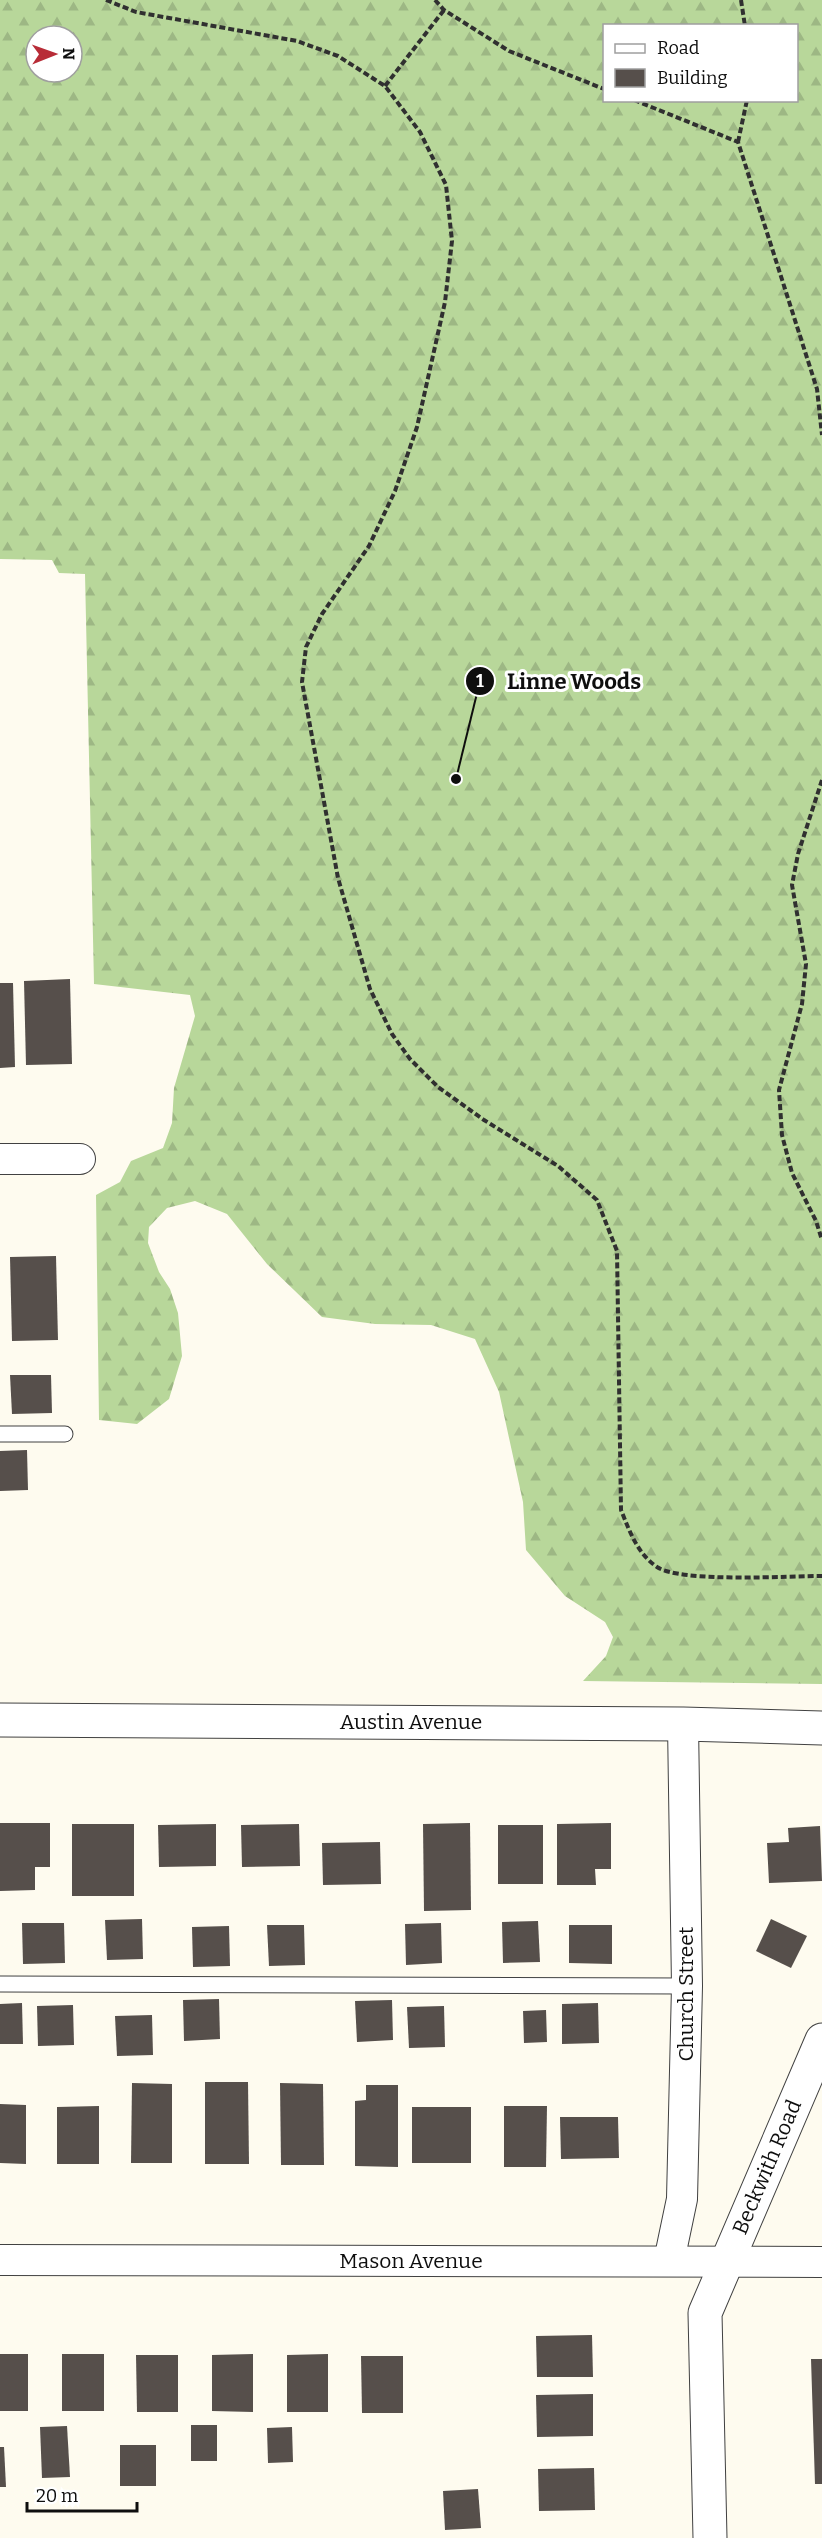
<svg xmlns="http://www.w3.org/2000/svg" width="822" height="2538" font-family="Bitter,serif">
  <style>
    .forest { fill: url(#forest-firs); fill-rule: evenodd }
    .building { fill: #564f4b }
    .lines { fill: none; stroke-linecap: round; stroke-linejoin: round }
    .service-casing { stroke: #414141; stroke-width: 17 }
    .minor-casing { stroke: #414141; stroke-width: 32 }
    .tertiary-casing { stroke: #414141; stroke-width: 35 }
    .path { stroke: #303030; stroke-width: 4; stroke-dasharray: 6 3; stroke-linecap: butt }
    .service { stroke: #fff; stroke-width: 15 }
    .minor { stroke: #fff; stroke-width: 30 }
    .tertiary { stroke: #fff; stroke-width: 33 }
    .labels { text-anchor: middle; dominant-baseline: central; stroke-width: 6; stroke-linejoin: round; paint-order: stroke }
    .street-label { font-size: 21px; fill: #0e0e0e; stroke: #fff }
    .leader { fill: none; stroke: #0e0e0e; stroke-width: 2 }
    .callout-dot { fill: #0e0e0e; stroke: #fff; stroke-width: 2 }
    .mark-label { font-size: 18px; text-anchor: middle; font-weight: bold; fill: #fff }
    .callout-label { font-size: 22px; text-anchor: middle; font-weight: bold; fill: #0e0e0e; stroke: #fff; stroke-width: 6; stroke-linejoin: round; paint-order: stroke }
  </style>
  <defs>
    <pattern id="forest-firs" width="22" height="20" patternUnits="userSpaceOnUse" patternTransform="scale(1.5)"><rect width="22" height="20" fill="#b8d79a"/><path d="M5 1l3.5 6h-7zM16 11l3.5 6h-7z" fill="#9db784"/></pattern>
  </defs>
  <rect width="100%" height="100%" fill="#fefbef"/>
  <!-- forest -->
  <path class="forest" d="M0,0h822v1684l-239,-3 23,-25 7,-19 -8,-15 -40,-26 -39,-46 -3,-48 -24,-110 -24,-53 -44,-14 -56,-1 -53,-7 -55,-53 -40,-50 -32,-13 -28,7 -18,19 -1,16 11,29 11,17 8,24 4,43 -13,43 -32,25 -38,-4 -3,-225 24,-13 11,-21 32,-13 9,-25 2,-35 21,-72 -5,-21 -96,-11 -9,-410 -26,-1 -7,-13 -52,-1zM604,26h192v74h-192zM36,36h36v36h-36z"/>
  <!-- building -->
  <g class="building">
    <polygon points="70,979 72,1064 26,1065 24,981"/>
    <polygon points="0,983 13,983 15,1067 0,1068"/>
    <polygon points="56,1256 58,1340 12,1341 10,1257"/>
    <polygon points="10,1375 51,1375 52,1413 12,1414"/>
    <polygon points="27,1450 28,1490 0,1491 0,1451"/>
    <polygon points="0,1823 50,1823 50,1867 35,1867 35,1890 0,1891"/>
    <polygon points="470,1823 471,1910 424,1911 423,1824"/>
    <polygon points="611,1823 611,1869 595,1869 596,1885 557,1885 557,1824"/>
    <rect x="72" y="1824" width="62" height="72"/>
    <polygon points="216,1824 216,1866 159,1867 158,1825"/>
    <polygon points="299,1824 300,1866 242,1867 241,1825"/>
    <rect x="498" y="1825" width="45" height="59"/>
    <polygon points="820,1826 822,1881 769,1883 767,1843 789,1842 788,1828"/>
    <polygon points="380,1842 381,1884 323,1885 322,1843"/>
    <polygon points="142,1919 143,1959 107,1960 105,1920"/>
    <polygon points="771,1919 807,1936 791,1968 756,1951"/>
    <polygon points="538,1921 540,1962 503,1963 502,1922"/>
    <polygon points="22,1923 64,1923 65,1963 23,1964"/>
    <polygon points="441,1923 442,1963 406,1965 405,1924"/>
    <polygon points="267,1925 304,1925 305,1965 269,1966"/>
    <polygon points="569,1925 612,1925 612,1964 569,1963"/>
    <polygon points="229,1926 230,1966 193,1967 192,1927"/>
    <polygon points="219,1999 220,2039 184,2041 183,2000"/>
    <polygon points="392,2000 393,2040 357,2042 355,2001"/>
    <polygon points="22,2003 23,2044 0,2044 0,2004"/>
    <polygon points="598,2003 599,2043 562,2044 562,2004"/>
    <polygon points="73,2005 74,2045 38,2046 37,2006"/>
    <polygon points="444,2006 445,2047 409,2048 407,2007"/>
    <polygon points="546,2010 547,2042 524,2043 523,2011"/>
    <polygon points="152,2015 153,2055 117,2056 115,2016"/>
    <polygon points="205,2082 248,2082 249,2164 205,2164"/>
    <polygon points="132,2083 172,2084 172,2163 131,2163"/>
    <polygon points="280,2083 323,2084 324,2165 281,2165"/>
    <polygon points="366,2085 398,2085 398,2167 355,2166 355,2101 366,2100"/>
    <polygon points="0,2104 26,2105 26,2164 0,2163"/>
    <polygon points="99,2106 99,2164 57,2164 57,2107"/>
    <polygon points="504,2106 547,2106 546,2167 504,2167"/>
    <rect x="412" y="2107" width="59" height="56"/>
    <polygon points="560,2117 618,2117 619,2158 561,2159"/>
    <polygon points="592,2335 593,2377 537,2377 536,2336"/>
    <rect x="0" y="2354" width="28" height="57"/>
    <rect x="62" y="2354" width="42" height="57"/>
    <polygon points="253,2354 253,2412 212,2411 212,2355"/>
    <polygon points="328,2354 328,2412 287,2412 287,2355"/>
    <polygon points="136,2355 178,2355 178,2412 137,2412"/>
    <polygon points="361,2356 403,2356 403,2413 362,2413"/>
    <polygon points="811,2359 822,2359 822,2484 815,2484"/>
    <polygon points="593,2394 593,2436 537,2437 536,2395"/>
    <rect x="191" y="2425" width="26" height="36"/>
    <polygon points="67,2426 70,2477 42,2478 40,2427"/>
    <polygon points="292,2427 293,2462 268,2463 267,2428"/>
    <rect x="120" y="2445" width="36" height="41"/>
    <polygon points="0,2447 4,2447 6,2487 0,2487"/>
    <polygon points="594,2468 595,2510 539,2511 538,2469"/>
    <polygon points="478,2489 481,2528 445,2530 443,2491"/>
  </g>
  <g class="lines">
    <!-- service casing -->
    <g class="service-casing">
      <g id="service">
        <polyline points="0,1434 65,1434"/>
        <polyline points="0,1984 687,1986"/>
      </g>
    </g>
    <!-- minor casing -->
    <g class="minor-casing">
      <g id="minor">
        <polyline points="0,1159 80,1159"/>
        <polyline points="0,2260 822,2262"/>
        <polyline points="669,2261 682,2199 687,1986 683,1724"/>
      </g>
    </g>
    <!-- tertiary casing -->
    <g class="tertiary-casing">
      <g id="tertiary">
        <polyline points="0,1720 683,1724 822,1728"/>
        <polyline points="710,2538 705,2313 822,2040"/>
      </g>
    </g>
    <!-- path -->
    <g class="path">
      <path d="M106,0l30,12 161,29 41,15 47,30 35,46 26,53 6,56 -7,61 -28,125 -22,64 -26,55 -47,68 -16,33 -4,35 36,196 32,111 22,45 18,25 28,28 46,33 74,46 39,34 20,51 4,259c9,22 16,43 36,57 24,16 132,9 165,9"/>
      <polyline points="435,0 444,10 509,51 604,89"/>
      <polyline points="741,0 745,26"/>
      <polyline points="385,86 444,10"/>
      <polyline points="634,100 738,142 817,389 822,435"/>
      <polyline points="738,142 747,100"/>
      <polyline points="822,780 798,854 792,885 806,964 802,1004 779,1090 782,1135 792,1173 816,1221 822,1240"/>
    </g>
    <!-- service -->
    <use href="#service" class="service"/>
    <!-- minor -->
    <use href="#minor" class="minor"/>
    <!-- tertiary -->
    <use href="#tertiary" class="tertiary"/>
  </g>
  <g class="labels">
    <!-- street labels -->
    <g class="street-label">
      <text x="411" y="1722">Austin Avenue</text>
      <text transform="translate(686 1994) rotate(-90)">Church Street</text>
      <text transform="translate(767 2167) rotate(-67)">Beckwith Road</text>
      <text x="411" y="2261">Mason Avenue</text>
    </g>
  </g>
  <!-- callouts -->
  <path class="leader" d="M456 779L480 681"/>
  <g class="callout-dot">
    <circle cx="456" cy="779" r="6"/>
    <circle cx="480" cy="681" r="15"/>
  </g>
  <g class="mark-label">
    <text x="480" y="687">1</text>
  </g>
  <g class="callout-label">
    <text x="574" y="689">Linne Woods</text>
  </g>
  <!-- legend -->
  <rect x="603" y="24" width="195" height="78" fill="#ffffff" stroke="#9f9f9f" stroke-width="1.5"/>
  <rect x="615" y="44" width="30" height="9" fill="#ffffff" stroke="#9f9f9f" stroke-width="1.5"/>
  <text x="657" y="54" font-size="18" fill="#0e0e0e">Road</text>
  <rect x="615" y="69" width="30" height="18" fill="#564f4b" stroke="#9f9f9f" stroke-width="1.5"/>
  <text x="657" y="84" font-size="18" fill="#0e0e0e">Building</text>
  <!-- north arrow -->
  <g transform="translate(54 54) rotate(89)"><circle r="28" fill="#ffffff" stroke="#9f9f9f" stroke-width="1.5"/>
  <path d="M0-4.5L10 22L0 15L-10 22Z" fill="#b82c37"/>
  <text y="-9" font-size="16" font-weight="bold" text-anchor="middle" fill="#0e0e0e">N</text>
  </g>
  <!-- scale -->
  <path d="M27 2502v9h110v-9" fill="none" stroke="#0e0e0e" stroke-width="3"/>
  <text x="36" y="2502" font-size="18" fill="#0e0e0e" stroke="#ffffff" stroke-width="4.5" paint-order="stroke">20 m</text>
</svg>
